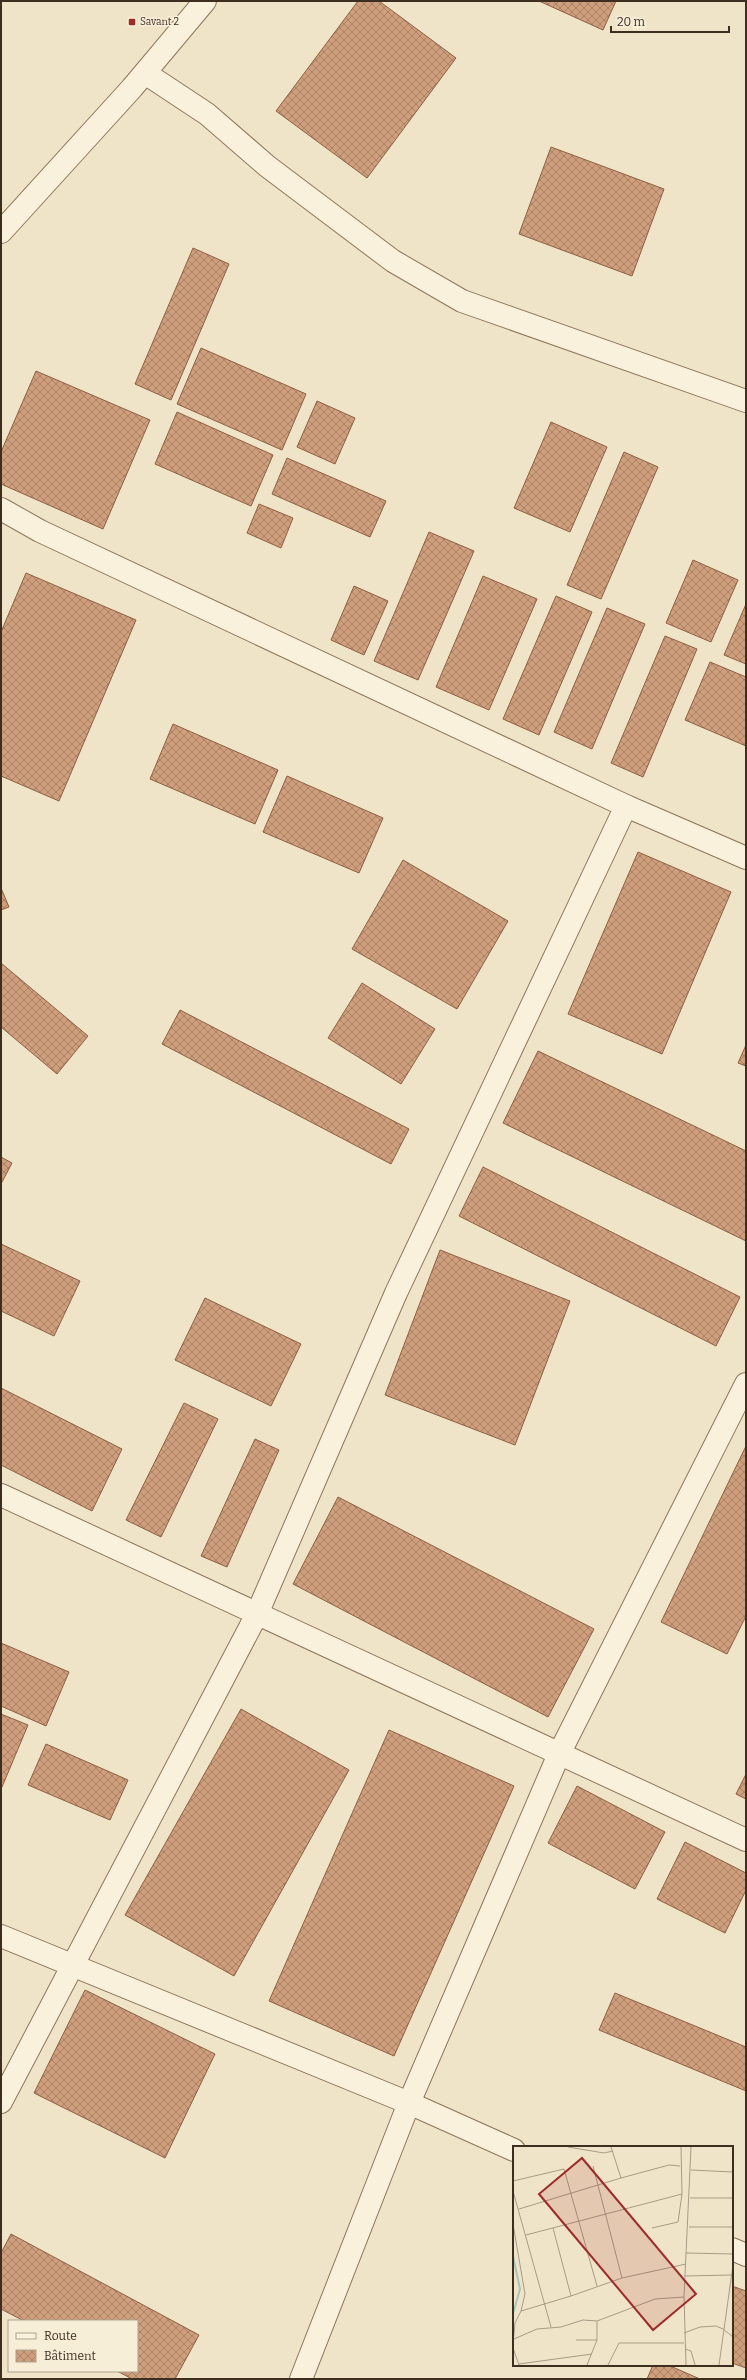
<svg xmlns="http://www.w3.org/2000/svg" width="747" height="2380" font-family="Bitter,serif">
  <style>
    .building { fill: url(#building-cross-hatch); stroke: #8d5f41 }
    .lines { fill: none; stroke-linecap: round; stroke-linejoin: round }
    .minor-casing { stroke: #8d765c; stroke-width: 24 }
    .minor { stroke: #faf1dc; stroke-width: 22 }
    .poi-dot { fill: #9e2a2b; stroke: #f7eed8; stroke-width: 1.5 }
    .labels { text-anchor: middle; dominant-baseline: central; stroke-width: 3; stroke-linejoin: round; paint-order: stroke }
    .poi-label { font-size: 10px; fill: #3d2e20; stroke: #f7eed8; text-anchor: start }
    .inset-river { fill: none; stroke: #a9c4bc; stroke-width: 2 }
    .inset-road { fill: none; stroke: #a89b85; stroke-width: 1 }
    .view { fill: #9e2a2b; fill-opacity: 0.15; stroke: #9e2a2b; stroke-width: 2 }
    .inset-edge { fill: none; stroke: #3d2e20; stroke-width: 2 }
  </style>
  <defs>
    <pattern id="building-cross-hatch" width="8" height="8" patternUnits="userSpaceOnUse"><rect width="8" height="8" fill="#cf9f7d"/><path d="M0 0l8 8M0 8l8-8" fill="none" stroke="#a98266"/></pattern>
  </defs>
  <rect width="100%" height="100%" fill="#f0e4c8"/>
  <!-- building -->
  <g class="building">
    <polygon points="358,1 379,1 456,58 367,178 276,111"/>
    <polygon points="539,1 616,1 603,30"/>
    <polygon points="551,147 664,189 632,276 519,234"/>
    <polygon points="193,248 229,264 171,400 135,384"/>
    <polygon points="201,348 306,394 282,450 177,404"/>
    <polygon points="36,371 150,420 103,529 1,484 1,452"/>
    <polygon points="317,401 355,418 335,464 297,447"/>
    <polygon points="177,412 273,455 251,506 155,464"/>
    <polygon points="551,422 607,447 570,532 514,508"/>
    <polygon points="624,452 658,467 601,599 567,585"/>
    <polygon points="287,458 386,501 370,537 272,494"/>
    <polygon points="259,504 293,518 281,548 247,533"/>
    <polygon points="429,532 474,551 418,680 374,661"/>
    <polygon points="693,560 738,580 711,642 666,623"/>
    <polygon points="26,573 136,620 59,801 1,776 1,632"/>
    <polygon points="483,576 537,599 489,710 436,687"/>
    <polygon points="354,586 388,601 364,655 331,640"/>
    <polygon points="556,596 592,612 539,735 503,719"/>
    <polygon points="746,604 746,664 724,655"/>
    <polygon points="607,608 645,624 592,749 554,732"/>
    <polygon points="665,636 697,649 643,777 611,763"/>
    <polygon points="710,662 746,677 746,746 685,720"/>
    <polygon points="173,724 278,770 255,824 150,779"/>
    <polygon points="287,776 383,818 359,873 263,832"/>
    <polygon points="638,852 731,892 662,1054 568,1014"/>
    <polygon points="403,860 508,921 457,1009 352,949"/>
    <polygon points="1,888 9,907 1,910"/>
    <polygon points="1,963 88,1036 57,1074 1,1027"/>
    <polygon points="362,983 435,1029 401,1084 328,1038"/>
    <polygon points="180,1010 409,1129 391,1164 162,1044"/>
    <polygon points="746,1045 746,1066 738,1063"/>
    <polygon points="538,1051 746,1151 746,1241 503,1123"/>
    <polygon points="1,1157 12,1163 1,1184"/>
    <polygon points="483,1167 740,1297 716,1346 459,1216"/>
    <polygon points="1,1244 80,1281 54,1336 1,1311"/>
    <polygon points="440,1250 570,1301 515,1445 385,1395"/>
    <polygon points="205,1298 301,1344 271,1406 175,1360"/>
    <polygon points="1,1388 122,1449 92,1511 1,1465"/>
    <polygon points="184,1403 218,1419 161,1537 126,1520"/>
    <polygon points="255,1439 279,1450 227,1567 201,1556"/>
    <polygon points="746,1446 746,1616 727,1654 661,1622"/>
    <polygon points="338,1497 594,1629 548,1717 293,1584"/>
    <polygon points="1,1643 69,1672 46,1726 1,1706"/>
    <polygon points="241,1709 349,1770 234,1976 125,1915"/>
    <polygon points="1,1714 28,1725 2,1787 1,1787"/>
    <polygon points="389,1730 514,1786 394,2056 269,2001"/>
    <polygon points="46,1744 128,1780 110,1820 28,1785"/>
    <polygon points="746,1774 746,1799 736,1794"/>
    <polygon points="577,1786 665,1832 635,1889 548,1843"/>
    <polygon points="685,1842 746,1873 746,1890 725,1933 657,1899"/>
    <polygon points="85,1990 215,2054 165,2158 34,2093"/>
    <polygon points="615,1993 746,2047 746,2091 599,2030"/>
    <polygon points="11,2234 199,2335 175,2379 132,2379 117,2371 137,2371 137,2321 24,2321 1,2309 1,2253"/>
    <polygon points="732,2286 746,2291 746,2368 732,2363"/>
    <polygon points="653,2365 668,2365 700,2379 647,2379"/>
  </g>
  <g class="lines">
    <!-- minor casing -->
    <g class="minor-casing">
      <g id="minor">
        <polyline points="145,73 207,114 267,166 393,261 462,301 746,401"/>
        <polyline points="1,232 132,88 205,1"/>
        <polyline points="1,509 40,531 626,806 746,858"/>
        <polyline points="1,1495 746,1840"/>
        <polyline points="1,1936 409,2103 514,2150"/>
        <polyline points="1,2102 257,1614 396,1293 626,806"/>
        <polyline points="732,2249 746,2255"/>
        <polyline points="301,2379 409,2103 559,1754 746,1384"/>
      </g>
    </g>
    <!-- minor -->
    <use href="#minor" class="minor"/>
  </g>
  <!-- markers -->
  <rect class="poi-dot" x="128" y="18" width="8" height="8" rx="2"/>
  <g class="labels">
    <!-- poi labels -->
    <g class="poi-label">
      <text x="140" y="22">Savant 2</text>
    </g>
  </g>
  <!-- overview -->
  <g transform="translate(513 2146)">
    <rect width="220" height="220" fill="#f0e4c8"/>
    <path class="inset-river" d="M0,110l7,33 -7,25"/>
    <path class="inset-road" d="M55,1l36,6 9,-2M98,1l10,31M80,20l29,112M178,24l42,2M0,35l51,-12 33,117M0,45l38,136M177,52h43M6,63l102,-31 48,-13 11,1M0,78l12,70 -4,17M176,81h44M139,82l26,-6 4,-28 -1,-47M13,89l156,-41M173,107l47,1M172,130l46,-1M58,150l51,-18 64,-14M171,187l16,-6 16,-1 7,3 10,8M1,193l23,-10 24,-2 22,-7 14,1M63,194h21M0,198l2,-21 6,-12 50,-15 -18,-68M0,202l6,17M172,203l6,2 4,14M6,218l73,-10M74,219l10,-25v-19l58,-22 29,-2M95,219l11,-22h65M173,219l-2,-69 7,-149M206,219l14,-100"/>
    <path class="view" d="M69,12l114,136 -43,36 -114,-136z"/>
    <rect width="220" height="220" class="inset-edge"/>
  </g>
  <!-- border -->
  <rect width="747" height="2380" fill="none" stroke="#3d2e20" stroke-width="4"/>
  <!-- legend -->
  <rect x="8" y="2320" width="130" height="52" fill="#f7eed8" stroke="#ada18e"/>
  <rect x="16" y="2333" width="20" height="6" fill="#faf1dc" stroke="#ada18e"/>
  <text x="44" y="2340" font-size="12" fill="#3d2e20">Route</text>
  <rect x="16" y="2350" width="20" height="12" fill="url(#building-cross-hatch)" stroke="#ada18e"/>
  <text x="44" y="2360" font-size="12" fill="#3d2e20">Bâtiment</text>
  <!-- scale -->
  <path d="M611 26v6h118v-6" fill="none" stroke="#3d2e20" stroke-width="2"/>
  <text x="617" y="26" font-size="12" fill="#3d2e20" stroke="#f7eed8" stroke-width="3" paint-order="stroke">20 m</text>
</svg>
